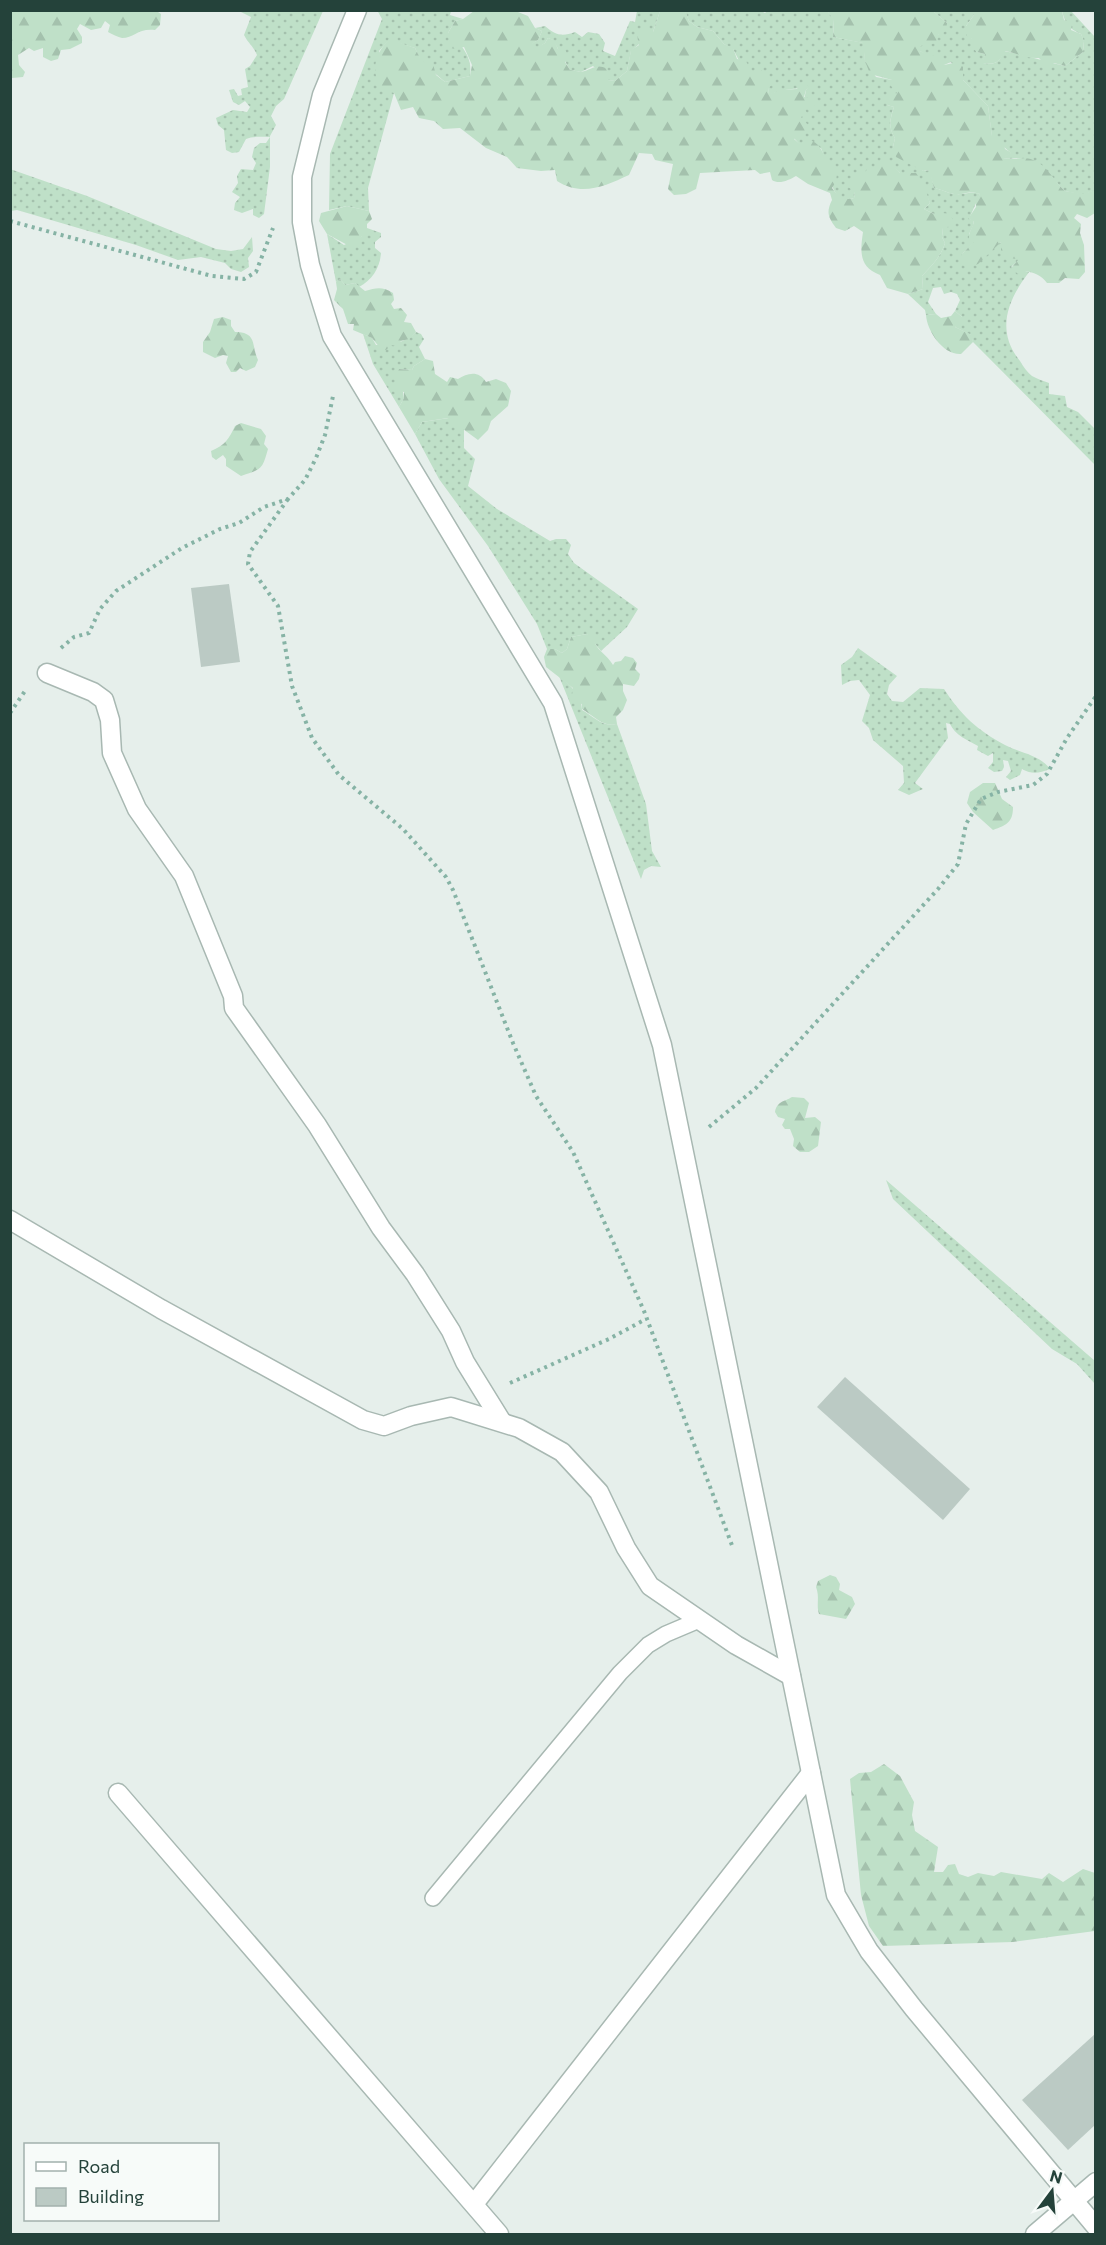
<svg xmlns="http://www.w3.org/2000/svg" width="1106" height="2245" font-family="Commissioner,sans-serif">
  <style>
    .grass { fill: url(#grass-dots) }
    .forest { fill: url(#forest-firs) }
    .building { fill: #bbcac4 }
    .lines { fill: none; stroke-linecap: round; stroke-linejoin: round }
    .lane-casing { stroke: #a8b8b2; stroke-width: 18 }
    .street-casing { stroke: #a8b8b2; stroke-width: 21 }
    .path { stroke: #86b3a5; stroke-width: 4; stroke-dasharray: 3 4.5; stroke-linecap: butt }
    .lane { stroke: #fff; stroke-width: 15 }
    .street { stroke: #fff; stroke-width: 18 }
  </style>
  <defs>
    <pattern id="grass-dots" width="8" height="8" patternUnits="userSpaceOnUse" patternTransform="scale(1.5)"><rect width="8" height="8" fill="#bfe0c8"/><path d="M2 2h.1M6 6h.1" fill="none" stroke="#a4c1ad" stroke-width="1.8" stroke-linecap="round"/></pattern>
    <pattern id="forest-firs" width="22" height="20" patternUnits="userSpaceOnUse" patternTransform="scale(1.5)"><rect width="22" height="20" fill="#bfe0c8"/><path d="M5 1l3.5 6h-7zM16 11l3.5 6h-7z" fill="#a4c1ad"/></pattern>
  </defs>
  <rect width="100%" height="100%" fill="#e6efeb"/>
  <!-- grass -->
  <g class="grass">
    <path d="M377,10l74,1 -1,4 13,4 -8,2 -7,12c14,12 25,24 22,43l-25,6 -24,-21 -6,-13 -26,-8 -10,11 15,42 -26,95 1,23 -22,-5 -18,4 1,-56 52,-135z"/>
    <path d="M759,10l6,3 3,-3 59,1 7,8 -1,18 31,6 1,18 11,16 16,3 6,13 -11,12 7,2c-4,11 -6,21 1,31l-2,9 30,24 7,-1 4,18c7,1 13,5 21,6 11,1 13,-3 25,0l-11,25 5,1 -1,6 -4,8 6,8 -13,12 40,-12 18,17 -9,8 18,5c-21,28 -34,58 -9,89 3,5 7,11 12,15 5,3 12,5 17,7v11l16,2 2,11 11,5 17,17v36l-122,-123 -2,-7 -16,-8 7,-10 -7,-6 5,-11 -3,-6 -6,-2 -7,2 -3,-7 -8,1 -5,14 8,12 -10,1 -1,-5 -17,-16 15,-5 -1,-13c9,-10 19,-19 23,-33l-3,-6 1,-9 -5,-14h-4l-10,-5 6,-6 -3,-7 -19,-22 -8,-1 -6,-6 -16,2 -23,23 -1,6c-4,1 -10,3 -14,0 -10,-7 -14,-38 -19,-50l-20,-2 -7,-8 7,-21 5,-27 3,-3c-13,2 -28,2 -40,8l-1,-7 -15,-15 -8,-1 -12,-23 -9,-5 -11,-13 -16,-4 -8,-6 -4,-10z"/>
    <path d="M239,11h84l-39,88 -8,7 -5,10 5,9 -6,11v31l-6,47 -5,4 -6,-3v-6l-11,4 -8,-3 1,-7 5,-6 -8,-5 6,-9 -1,-7 4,-7 12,1 3,-7 -4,-6 2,-9 6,-5h6l4,-6c-9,0 -17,-1 -24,2l-7,13 -7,1 -6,-3 -2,-20 -6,-5 -2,-7 17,-8 14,2 3,-5 -5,-6 -6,4 -6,-3 -4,-12 5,-1 4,7 4,-1 -1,-6 7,-2 -3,-18 5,-3 7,-11c-3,-8 -9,-12 -13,-20l7,-18z"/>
    <path d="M637,11h23l-7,21 -22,19 -4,20 -12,10 -7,-1 -15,-14 -12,6 -11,-2 -17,-30 -5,-2 -3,5 -9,6 -5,-5 7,-4 4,-9 -7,-3 10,-2c10,9 17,11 30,6l7,5 6,-5 11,2 6,9 -2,8 12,5 15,-35 5,1z"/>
    <path d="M933,11h41v4l-8,11 6,13 1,8 4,5 8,2 -2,9c12,2 16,0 21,-12 22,4 40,10 61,15l18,-14 1,-10 -3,-8c-12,-5 -16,-11 -19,-23h9l24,26v153l-12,5 -18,-4c-16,-15 -19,-27 -43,-32 -7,-2 -12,1 -20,-1l9,-5 -19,-16 -4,-31 -25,-26 -12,-18 -7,3 -24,-14v-5l18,-11 9,-12z"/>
    <polygon points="10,169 87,196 216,249 231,251 243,249 252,237 253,251 248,258 249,267 241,272 231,269 225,263 201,257 178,260 136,245 17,210 11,211"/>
    <path d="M367,228l14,5v4l-6,5v6l6,5c-1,15 -9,27 -22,34l-4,-4 -10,2 -5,-6 -4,3 -9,-48 17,11 17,-8z"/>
    <path d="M416,332l5,2 3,5 -5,8 6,12 -11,7 -2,4 -13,-1 5,29 -5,9 -26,-43 -10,-30 9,4 4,7c15,0 29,-2 40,-13z"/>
    <polygon points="449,418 464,428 464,448 475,459 468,486 497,509 550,541 556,539 566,539 571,545 568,554 574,563 638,609 627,627 601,651 587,634 571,637 567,649 562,653 555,649 547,649 537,624 488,546 439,479 415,434 422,422"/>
    <path d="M858,648l39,28 -8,9 -2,9 5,7 11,1 17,-14 24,1c16,25 34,42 61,56 15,8 35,10 45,24 -11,4 -17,6 -28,0l-2,6 -10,5 -4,-3 5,-6 -3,-10 -5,-1 1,7 -2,4 -8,1 -6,-4 5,-6v-9l-5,3 -11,-6 1,-4c-11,-6 -23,-11 -28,-22l-4,-1 2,15 -33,45 8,6 -14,6 -11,-5 6,-7 -1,-17 -30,-26 -4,-12 -7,-7 8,-26 -11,-15 -9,1 -8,4 -1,-20 11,-8z"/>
    <path d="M559,676c11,9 23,19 23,34 11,6 21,18 35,14l29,80 6,47 9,16 -10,-1 -7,4 -3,9z"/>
    <polygon points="886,1180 1095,1361 1095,1384 1077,1364 1052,1349 893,1199"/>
  </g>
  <!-- forest -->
  <g class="forest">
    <path d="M155,10l6,4 -1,11 -5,5c-17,-2 -21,8 -33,8 -4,-1 -10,-4 -14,-6l2,-7 -5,-4 -4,7 -10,2 -11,-6 -3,5 5,8v6l-12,6 -9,1 -3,9 -7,2 -8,-4v-9l-9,3 -5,-3 -11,7 1,10 6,7 -2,5 -11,1 -1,3v-70z"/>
    <path d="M513,10l15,6 7,12 7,3 -4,9 -6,4 4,4 9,-5 3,-5 6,2 4,9 8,2 -1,11 5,8c2,0 10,2 11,2 11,-2 15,-9 26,-3l1,11 7,1 12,-10 4,-21 8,-5 -2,-11 9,-5 7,3 7,-21 25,-1 4,11 8,6 16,4 11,13 9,4 4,11 9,2 2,4 -2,7 15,-2 10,9 2,5 -5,4 1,6 12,-4 16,-1 5,-7 8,5 -4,3 -2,7 12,2v5l-4,6 -8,-2 3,5 -6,4 7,8 -5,9 -9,5 7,6 7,-5c12,2 14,11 19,22l6,2c5,11 5,15 -1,24 7,9 10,13 22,10l1,-6 -8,-6c4,-9 7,-11 16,-11l5,-7 10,1 3,-10h7l12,14h16c8,10 10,18 14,30l-6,6 10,5c10,0 13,-4 20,7l-4,6 -7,1 -1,9 3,6c-4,14 -14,23 -23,33l1,13 -15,5 -21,-6 -7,-13c-21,-8 -20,-23 -17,-43l-9,-6 -9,5 -9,-3c-8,-11 -10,-16 -4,-28l-2,-7 -22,-9 -12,-8c-7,4 -17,9 -24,4l-2,-8 -10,2 -5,-4 -55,3 -4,16 -10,5 -12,1 -6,-6 5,-25 -18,-4 -3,-6 -13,-1 -10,22c-24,11 -47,22 -72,6l-2,-11 -14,1 -24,-3 -10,-11 -21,-9 -26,-20 -17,1 -9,-8 -15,-3 -6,-11 -12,3 -7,-17c-20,-3 -23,-27 -14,-42 2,-4 6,-8 9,-12l26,9c5,10 7,16 18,16l3,11 9,7 25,-6 2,-11 -8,-18 -8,2 -6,-1 -2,-15 7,-12 8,-2 11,-8z"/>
    <path d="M827,11h106l14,12 -1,8 -8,4 -2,8 -16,3v5l9,4 14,1 1,9 14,-3 5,5v13l25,26 4,30 11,4 2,9 7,4 -9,5c10,3 20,-2 30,2 14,5 21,21 32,31l18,3 12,-4v23l-8,5 -10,-4 -3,4 7,6 -1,9 4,12 1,27 -6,7 -14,-1 -6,5h-12c-6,-8 -12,-10 -22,-12l-7,3 -7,-6 8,-9 -11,-1 -7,-4v-12l-23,22 -11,4 -8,-6 3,-8 12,-12 -5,-2c-1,-8 4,-12 5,-19l-6,-2 8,-12v-6l4,-7c-13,-4 -14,1 -26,0 -7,-1 -13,-5 -20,-6l-5,-18 -6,1 -27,-14 -3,-10 2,-9c-7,-10 -5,-19 -1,-31l-7,-2 2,-8 8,-4 -6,-7 1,-6 -22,-6 -5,-13 -2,-18 -30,-6 1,-17z"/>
    <path d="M974,11h88l2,9 8,3 -1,7 10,4 3,7 -1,11 -18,14 -11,-3 -8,3 -7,-8c-12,1 -22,-5 -34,-7 -6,12 -10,14 -23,12l3,-9 -8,-2 -5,-5v-8l-6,-4v-9l8,-11z"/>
    <polygon points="347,206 369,211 372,219 367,224 367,233 361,237 359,244 353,248 327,234 319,221 321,213"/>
    <path d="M340,279l5,6 10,-2 10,8c11,-3 17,-5 28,2l1,7 -3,4 3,5 7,-1 6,7 -3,7 7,1 5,9 -7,7 -8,2 -4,5 -6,-1 -5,5 -6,-2 -8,-10 -19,-8 1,-6h-6l-5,-15 -9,-9 3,-11 -1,-7z"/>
    <path d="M955,311l7,6v5l-7,5 17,8 1,7 -12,12c-18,1 -34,-23 -35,-39l10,-1 5,4 10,-2z"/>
    <path d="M223,317l8,3v6l4,6c23,0 16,14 23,28l-3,7 -9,4 -6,-3 -4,4h-5l-5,-9 2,-7 -5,-1 -8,3 -12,-6v-10l7,-10 4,-13z"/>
    <path d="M425,359l8,2 2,13 12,8 3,-5 8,2c9,-6 21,-9 28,3l10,-3 10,4 5,8 -3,15 -17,15 -3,9 -10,10 -30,-22 -26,4 -7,12 -16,-27 5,-9v-6l-8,-3 -3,-5 4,-4 -4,-7 6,-4 13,1 2,-4z"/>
    <path d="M241,423l20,6 5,7 -2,8 4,5c-6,21 -6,20 -27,27l-15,-10v-7l-3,-4 -7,5 -4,-3 -1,-6c14,-6 18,-12 24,-25z"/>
    <path d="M587,634l6,3c2,13 14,17 20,28l2,-3 6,-1 4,-5 8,2 4,5 -2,6 5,5 -1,5 -5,7 -11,-2v7l4,9 -4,10 -7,7 1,7c-14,4 -24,-9 -35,-15v-5l-6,-1 -4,-8 1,-7 -27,-21 -2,-10 3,-8h8l7,4 5,-4 4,-12z"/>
    <path d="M983,783h12l7,16 11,8c0,15 -6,18 -20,23l-20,-18 -6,-9 3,-11z"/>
    <path d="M792,1097l12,1 5,5 -4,15 10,-1 6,5 -3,24 -9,6h-9l-7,-6 1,-7 -4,-10h-5l-3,-4 3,-6 -7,-2 -3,-5c2,-11 9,-10 17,-15z"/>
    <path d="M830,1575l6,2 4,7 -1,6 13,7 3,7 -9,15 -27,-5c-3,-9 1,-17 -3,-27l2,-6z"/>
    <polygon points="884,1764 900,1776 914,1802 912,1815 915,1831 938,1847 934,1872 943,1872 948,1865 955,1864 959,1874 968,1877 978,1873 994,1876 1001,1872 1042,1879 1049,1873 1063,1882 1083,1869 1095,1873 1095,1931 1013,1942 883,1946 869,1926 861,1895 850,1779 859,1773 871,1772"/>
  </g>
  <!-- building -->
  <g class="building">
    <polygon points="229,584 240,662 201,667 191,588"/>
    <polygon points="845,1377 970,1489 943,1520 817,1407"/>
    <polygon points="1095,2034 1095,2125 1068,2150 1022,2100"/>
  </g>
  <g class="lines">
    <!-- lane casing -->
    <g class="lane-casing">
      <polyline id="lane" points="433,1898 620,1673 648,1645 666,1634 699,1620"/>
    </g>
    <!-- street casing -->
    <g class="street-casing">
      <g id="street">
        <polyline points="357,10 322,95 302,177 302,222 310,265 332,336 553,703 662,1045 836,1895 869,1951 914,2009 1096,2227"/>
        <polyline points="47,673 93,692 104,700 110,720 112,753 137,809 184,876 233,996 234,1008 317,1125 381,1228 415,1274 451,1331 465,1362 502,1422"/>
        <polyline points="10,1220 161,1309 363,1420 384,1426 411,1416 451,1407 519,1428 562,1452 599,1492 626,1548 650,1586 736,1645 791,1676"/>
        <polyline points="118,1793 499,2234"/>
        <polyline points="474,2204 811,1773"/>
        <polyline points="1035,2234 1096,2182"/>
      </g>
    </g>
    <!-- path -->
    <g class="path">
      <polyline points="10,221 212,276 244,279 256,272 273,228"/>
      <polyline points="288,499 250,552 248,564 278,606 292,686 312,738 339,775 403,829 446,877 453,890 513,1043 536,1096 573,1152 644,1311 733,1548"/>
      <polyline points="61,648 74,637 89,633 100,609 116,591 182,548 220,529 239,523 264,507 288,499 305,480 316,458 325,435 333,396"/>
      <polyline points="10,713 25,691"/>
      <polyline points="709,1127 756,1088 938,889 958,864 966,824 981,799 998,792 1033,785 1047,774 1067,738 1096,696"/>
      <polyline points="510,1383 609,1339 646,1319"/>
    </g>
    <!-- lane -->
    <use href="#lane" class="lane"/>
    <!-- street -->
    <use href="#street" class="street"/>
  </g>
  <!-- border -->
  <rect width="1106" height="2245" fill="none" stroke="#24423a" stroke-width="24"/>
  <!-- legend -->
  <rect x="24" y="2143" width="195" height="78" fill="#f7fbf9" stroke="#a3b1ad" stroke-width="1.5"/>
  <rect x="36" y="2162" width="30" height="9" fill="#ffffff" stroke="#a3b1ad" stroke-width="1.5"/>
  <text x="78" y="2173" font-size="18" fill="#24423a">Road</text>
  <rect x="36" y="2188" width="30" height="18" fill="#bbcac4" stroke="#a3b1ad" stroke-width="1.5"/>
  <text x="78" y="2203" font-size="18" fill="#24423a">Building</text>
  <!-- north arrow -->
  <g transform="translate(1052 2191) rotate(16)" stroke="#f7fbf9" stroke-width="4.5" paint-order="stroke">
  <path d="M0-4.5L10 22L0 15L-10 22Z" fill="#24423a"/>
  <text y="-9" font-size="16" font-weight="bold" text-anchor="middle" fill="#24423a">N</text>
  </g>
</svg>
